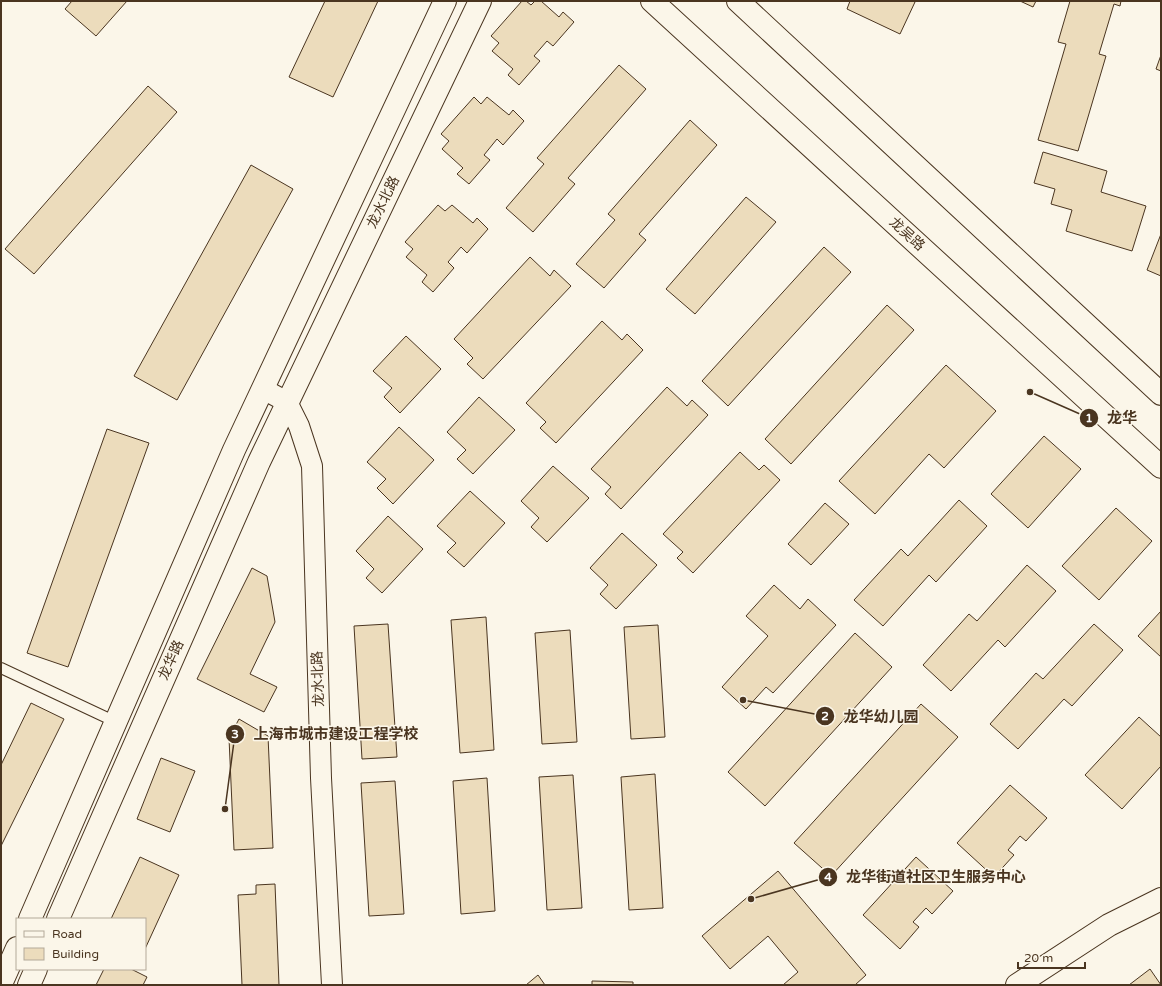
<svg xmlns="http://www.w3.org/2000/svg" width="1162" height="986" font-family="'Varela Round','Noto Sans SC',sans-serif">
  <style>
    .building { fill: #ecdcbc; stroke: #4a3520 }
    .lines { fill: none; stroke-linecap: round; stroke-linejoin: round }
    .service-casing { stroke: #4a3520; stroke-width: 12 }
    .minor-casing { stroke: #4a3520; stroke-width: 22 }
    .tertiary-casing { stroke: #4a3520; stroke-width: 24 }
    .secondary-casing { stroke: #4a3520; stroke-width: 24 }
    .primary-casing { stroke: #4a3520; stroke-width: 24 }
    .service { stroke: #fbf6e9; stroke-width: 10 }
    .minor { stroke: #fbf6e9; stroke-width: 20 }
    .tertiary { stroke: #fbf6e9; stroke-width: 22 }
    .secondary { stroke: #fbf6e9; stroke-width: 22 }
    .primary { stroke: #fbf6e9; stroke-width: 22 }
    .labels { text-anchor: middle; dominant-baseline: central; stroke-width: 3; stroke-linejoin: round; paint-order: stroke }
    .street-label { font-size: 14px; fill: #4a3520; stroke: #fbf6e9 }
    .leader { fill: none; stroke: #4a3520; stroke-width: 1.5 }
    .callout-dot { fill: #4a3520; stroke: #fbf6e9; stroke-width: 1.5 }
    .mark-label { font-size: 12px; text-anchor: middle; font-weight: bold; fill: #fff }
    .callout-label { font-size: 15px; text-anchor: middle; font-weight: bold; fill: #4a3520; stroke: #fbf6e9; stroke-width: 3; stroke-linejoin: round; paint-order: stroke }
  </style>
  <rect width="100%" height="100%" fill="#fbf6e9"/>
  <!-- building -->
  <g class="building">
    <polygon points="72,1 127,1 96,36 65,9"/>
    <polygon points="325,1 378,1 333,97 289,77"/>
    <polygon points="522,1 526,1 531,5 535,1 541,1 559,17 563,12 574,22 553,46 547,41 534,56 540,61 519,85 508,75 513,69 492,51 499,43 491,36"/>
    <polygon points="850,1 913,1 915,2 900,34 847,9"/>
    <polygon points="1020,1 1036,1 1033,7"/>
    <polygon points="1070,1 1121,1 1120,6 1114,4 1099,54 1106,56 1078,151 1038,140 1066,44 1058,42"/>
    <polygon points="1161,55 1161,71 1156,69"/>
    <polygon points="619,65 646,89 568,178 575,184 533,232 506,208 544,164 537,158"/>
    <polygon points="148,86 177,112 34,274 5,249"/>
    <polygon points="474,97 481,104 487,97 509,115 513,110 524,121 503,145 497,139 484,155 490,160 469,184 457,174 463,168 442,149 449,141 441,134"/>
    <polygon points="690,120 717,145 639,234 646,240 604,288 576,264 615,220 608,214"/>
    <polygon points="1043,152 1107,171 1101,192 1146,206 1132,251 1066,231 1072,210 1051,204 1055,189 1034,183"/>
    <polygon points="251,165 293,189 177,400 134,376"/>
    <polygon points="746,197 776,222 695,314 666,289"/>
    <polygon points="438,205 445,211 452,205 473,223 477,218 488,229 467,253 461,247 448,262 454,268 433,292 422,282 427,275 406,257 413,249 405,242"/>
    <polygon points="1161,234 1161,276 1147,270"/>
    <polygon points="824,247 851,272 728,406 702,381"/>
    <polygon points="530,257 550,276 554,270 571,286 483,379 467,364 473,358 454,339"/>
    <polygon points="887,305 914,330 791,464 765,439"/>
    <polygon points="602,321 622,340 627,334 643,350 556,443 540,428 546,422 526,403"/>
    <polygon points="406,336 441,369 400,413 384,397 392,388 373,371"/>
    <polygon points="946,365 996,411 944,468 929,454 875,514 839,481"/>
    <polygon points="667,387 687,406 692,400 708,415 621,509 605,494 611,487 591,469"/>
    <polygon points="479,397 515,430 473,474 457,459 466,450 447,432"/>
    <polygon points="399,427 434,460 393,504 377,488 386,479 367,462"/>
    <polygon points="107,429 149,443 68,667 27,653"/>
    <polygon points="1044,436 1081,469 1028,528 991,494"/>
    <polygon points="740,452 759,470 764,465 780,480 693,573 677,558 683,552 663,534"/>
    <polygon points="553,466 589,498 547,542 531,527 539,518 521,501"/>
    <polygon points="470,491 505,523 464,567 447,552 456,543 437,526"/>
    <polygon points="959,500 987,526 936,582 929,575 883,626 854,600 901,549 908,556"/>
    <polygon points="825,503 849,524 811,565 788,544"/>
    <polygon points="1116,508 1152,541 1099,600 1062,566"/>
    <polygon points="388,516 423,549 382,593 366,578 374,569 356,551"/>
    <polygon points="622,533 657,565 616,609 600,594 608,585 590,568"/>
    <polygon points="1027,565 1056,591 1005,647 998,640 951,691 923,665 969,614 977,621"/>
    <polygon points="252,568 267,576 275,622 250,674 277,687 264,712 197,679"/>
    <polygon points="774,585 800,609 808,599 836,625 773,693 766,687 746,709 722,687 768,636 746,616"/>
    <polygon points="1161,611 1161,657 1138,636"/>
    <polygon points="486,617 494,750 460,753 451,620"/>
    <polygon points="388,624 397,757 362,759 354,626"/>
    <polygon points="1094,624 1123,650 1072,706 1064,699 1018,749 990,724 1036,673 1043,679"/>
    <polygon points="658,625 665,737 631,739 624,627"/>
    <polygon points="570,630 577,742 542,744 535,633"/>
    <polygon points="855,633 892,667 765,806 728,772"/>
    <polygon points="31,703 64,719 1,846 1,765"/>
    <polygon points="921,704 958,737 831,876 794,843"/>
    <polygon points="1139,717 1161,737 1161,766 1122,809 1085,775"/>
    <polygon points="239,719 268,736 273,848 234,850 229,738"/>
    <polygon points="161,758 195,771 170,832 137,819"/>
    <polygon points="655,774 663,908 629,910 621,777"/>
    <polygon points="573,775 582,908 547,910 539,777"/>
    <polygon points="487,778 495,911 461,914 453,781"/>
    <polygon points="395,781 404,914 369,916 361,783"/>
    <polygon points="1010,785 1047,818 1026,841 1020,836 1008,850 1014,855 994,877 957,843"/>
    <polygon points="140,857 179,875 145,949 145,919 111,919"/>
    <polygon points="916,857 953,891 932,914 926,908 913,922 919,927 900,949 863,915"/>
    <polygon points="778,871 866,975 855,985 783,985 798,972 768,936 730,969 702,936"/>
    <polygon points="275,884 279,985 242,985 238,895 256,894 256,885"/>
    <polygon points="104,969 131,969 147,977 143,985 96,985"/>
    <polygon points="1150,969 1161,985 1129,985"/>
    <polygon points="538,975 545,985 526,985"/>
    <polygon points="592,981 633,982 633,985 592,985"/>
  </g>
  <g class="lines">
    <!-- service casing -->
    <g class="service-casing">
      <polyline id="service" points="1,668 116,722"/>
    </g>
    <!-- minor casing -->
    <g class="minor-casing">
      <polyline id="minor" points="263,389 287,402 299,426 312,466 321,778 332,985"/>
    </g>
    <!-- tertiary casing -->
    <g class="tertiary-casing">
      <polyline id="tertiary" points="1017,985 1109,925 1161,899"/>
    </g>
    <!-- secondary casing -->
    <g class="secondary-casing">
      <g id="secondary">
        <polyline points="30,919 234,450 445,1"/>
        <polyline points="58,919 259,462 480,1"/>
        <polyline points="1,984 17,948"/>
        <polyline points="29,985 36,969"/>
      </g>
    </g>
    <!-- primary casing -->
    <g class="primary-casing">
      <g id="primary">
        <polyline points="652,1 1161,467"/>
        <polyline points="738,1 1161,394"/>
      </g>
    </g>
    <!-- service -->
    <use href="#service" class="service"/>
    <!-- minor -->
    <use href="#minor" class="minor"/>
    <!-- tertiary -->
    <use href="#tertiary" class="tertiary"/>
    <!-- secondary -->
    <use href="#secondary" class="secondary"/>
    <!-- primary -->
    <use href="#primary" class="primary"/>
  </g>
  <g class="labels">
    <!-- street labels -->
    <g class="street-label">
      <text transform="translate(383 202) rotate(-64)">龙水北路</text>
      <text transform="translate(907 234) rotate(42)">龙吴路</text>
      <text transform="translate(171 660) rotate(-66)">龙华路</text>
      <text transform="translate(318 679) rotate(-92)">龙水北路</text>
    </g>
  </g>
  <!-- callouts -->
  <path class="leader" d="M1030 392L1089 418M743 700L825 716M225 809L235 734M751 899L828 877"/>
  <g class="callout-dot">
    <circle cx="1030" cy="392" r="4"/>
    <circle cx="743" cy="700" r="4"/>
    <circle cx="225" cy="809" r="4"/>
    <circle cx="751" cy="899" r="4"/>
    <circle cx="1089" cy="418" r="10"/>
    <circle cx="825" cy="716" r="10"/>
    <circle cx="235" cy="734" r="10"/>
    <circle cx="828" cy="877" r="10"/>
  </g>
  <g class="mark-label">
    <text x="1089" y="422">1</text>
    <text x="825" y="720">2</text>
    <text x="235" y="738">3</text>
    <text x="828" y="881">4</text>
  </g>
  <g class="callout-label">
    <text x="1122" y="423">龙华</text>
    <text x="881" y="722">龙华幼儿园</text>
    <text x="336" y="739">上海市城市建设工程学校</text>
    <text x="936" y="882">龙华街道社区卫生服务中心</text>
  </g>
  <!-- border -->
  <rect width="1162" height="986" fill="none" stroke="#4a3520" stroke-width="4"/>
  <!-- legend -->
  <rect x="16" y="918" width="130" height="52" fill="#fbf6e9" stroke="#b4a999"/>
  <rect x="24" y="931" width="20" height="6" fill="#fbf6e9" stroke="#b4a999"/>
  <text x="52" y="938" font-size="12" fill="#4a3520">Road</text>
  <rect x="24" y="948" width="20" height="12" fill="#ecdcbc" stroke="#b4a999"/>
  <text x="52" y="958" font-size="12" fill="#4a3520">Building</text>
  <!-- scale -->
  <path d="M1018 962v6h67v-6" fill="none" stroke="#4a3520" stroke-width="2"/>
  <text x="1024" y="962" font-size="12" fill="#4a3520" stroke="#fbf6e9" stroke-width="3" paint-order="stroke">20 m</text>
</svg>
